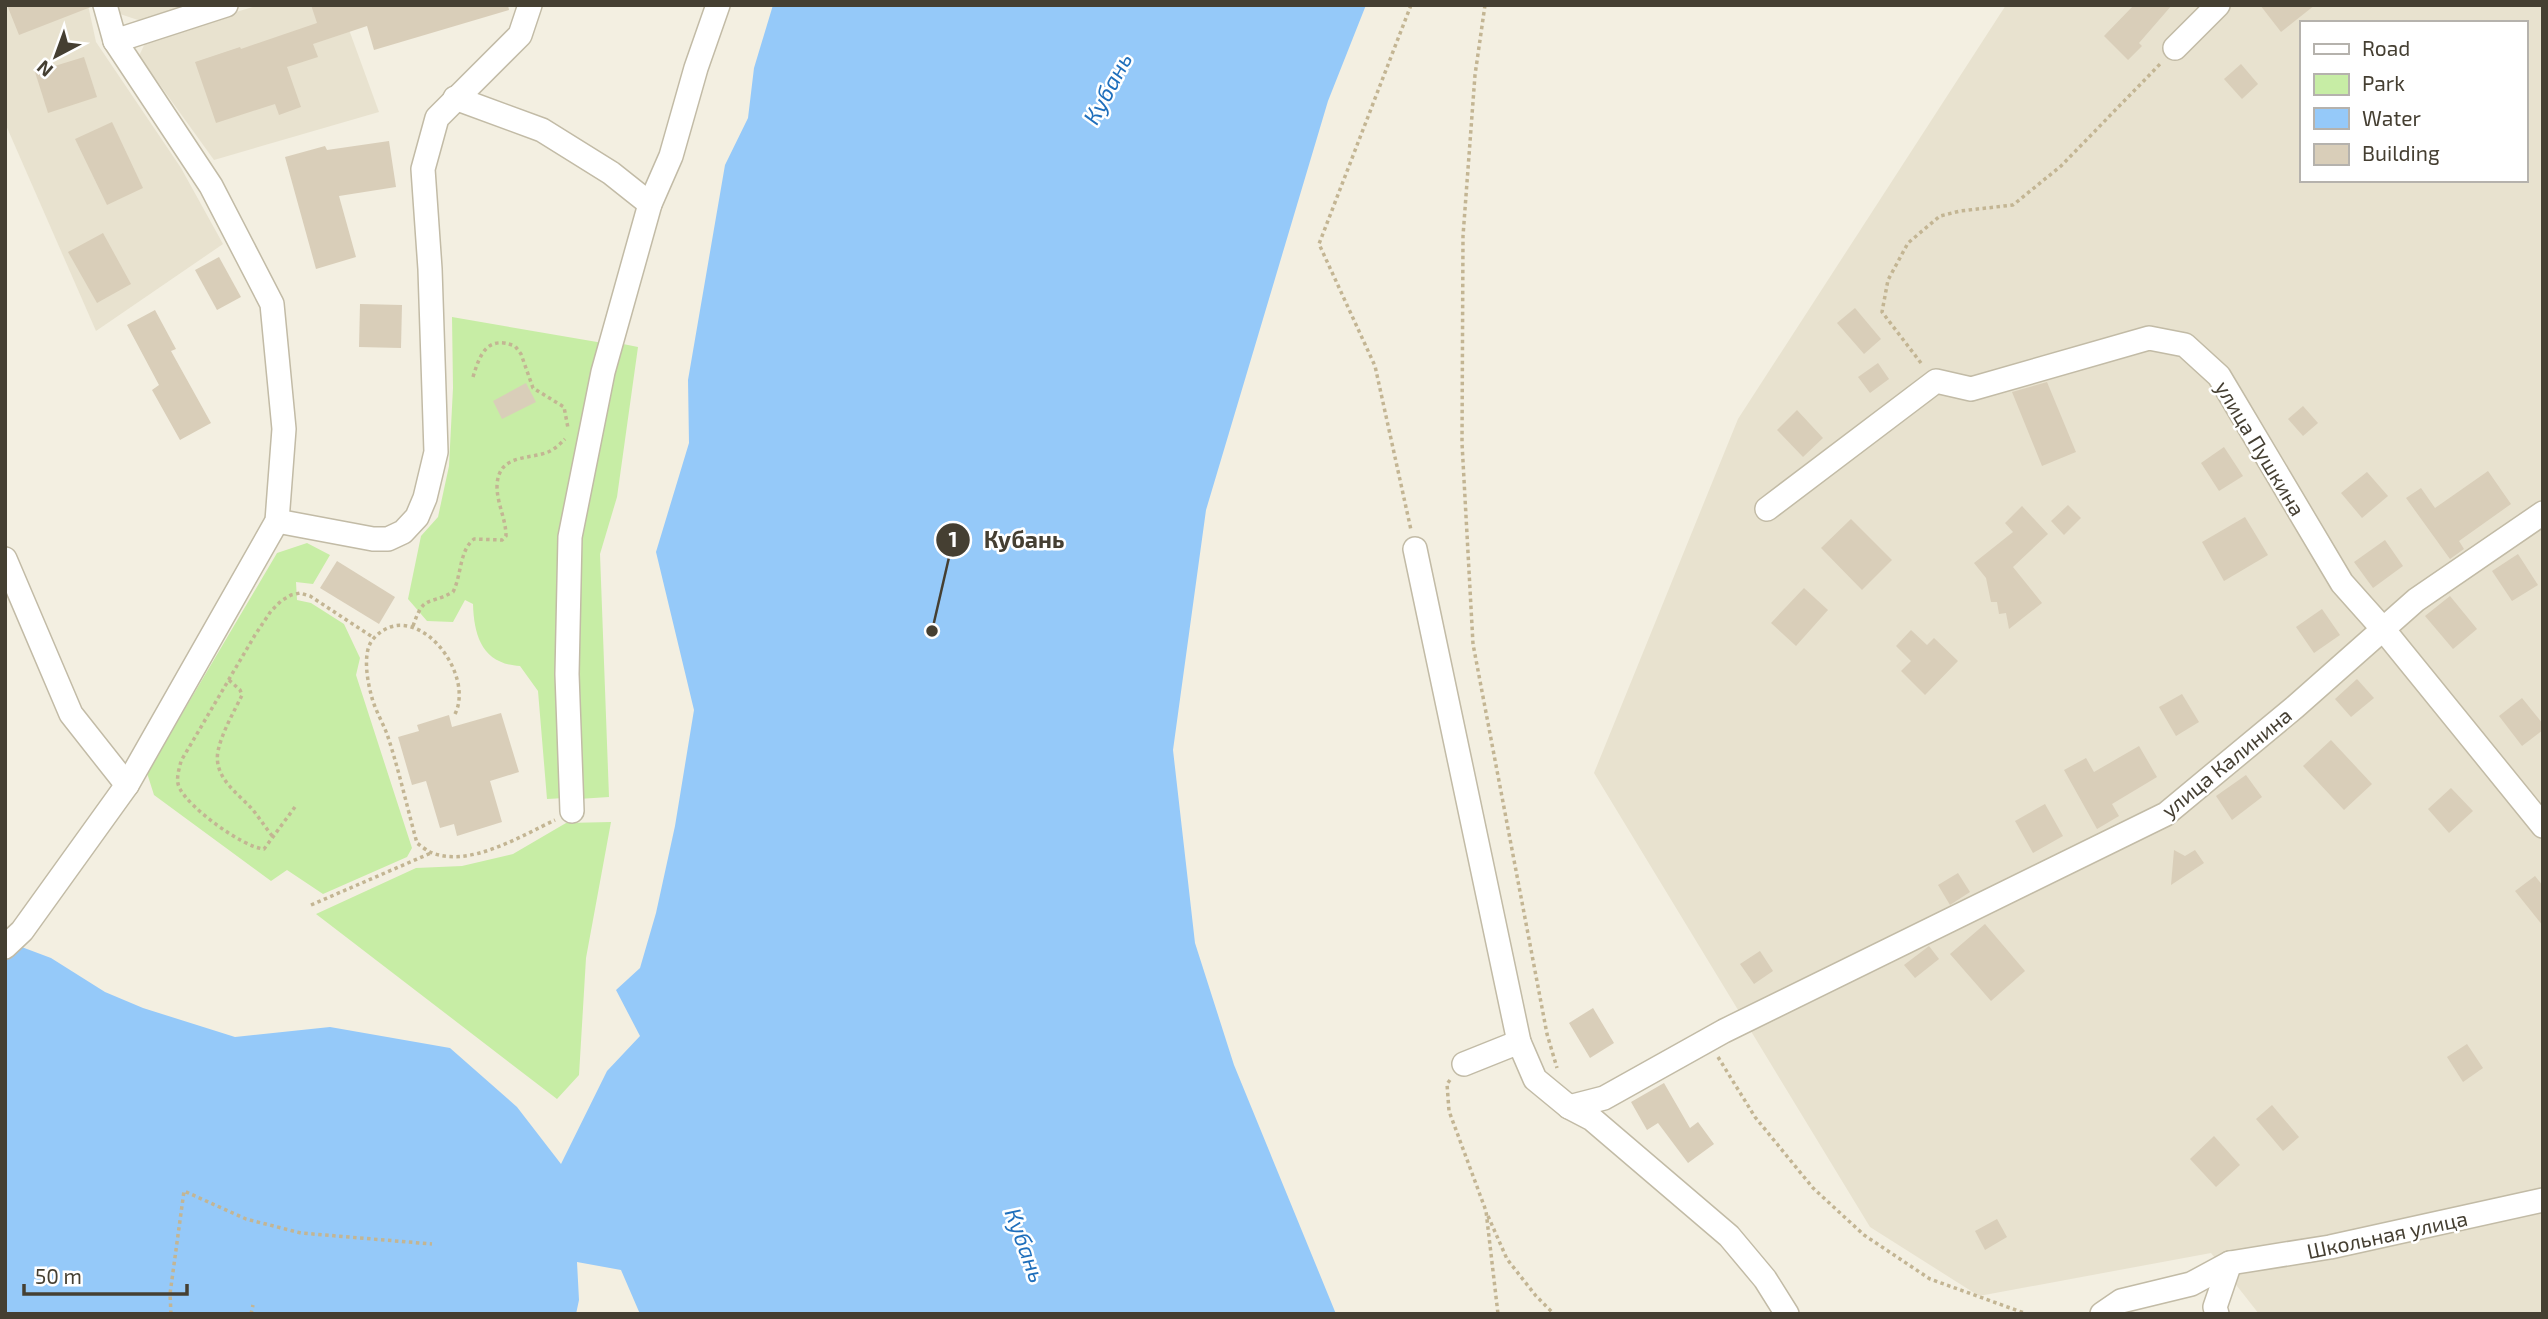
<svg xmlns="http://www.w3.org/2000/svg" width="2548" height="1319" font-family="'Exo 2',sans-serif">
  <style>
    .residential { fill: #e8e2cf; fill-rule: evenodd }
    .green { fill: #c7eda5 }
    .water { fill: #95c9f9 }
    .building { fill: #d9ceb9 }
    .lines { fill: none; stroke-linecap: round; stroke-linejoin: round }
    .minor-casing { stroke: #c2bba6; stroke-width: 26 }
    .path { stroke: #c3b593; stroke-width: 3.5; stroke-dasharray: 3.5 3.5; stroke-linecap: butt }
    .minor { stroke: #fff; stroke-width: 23 }
    .labels { text-anchor: middle; dominant-baseline: central; stroke-width: 5; stroke-linejoin: round; paint-order: stroke }
    .street-label { font-size: 21px; fill: #453f32; stroke: #fff }
    .water-label { font-size: 23px; font-style: italic; fill: #1f6fbc; stroke: #fff }
    .leader { fill: none; stroke: #453f32; stroke-width: 2.5 }
    .callout-dot { fill: #453f32; stroke: #fff; stroke-width: 2.5 }
    .mark-label { font-size: 21px; text-anchor: middle; font-weight: bold; fill: #fff }
    .callout-label { font-size: 23px; text-anchor: middle; font-weight: bold; fill: #453f32; stroke: #fff; stroke-width: 5; stroke-linejoin: round; paint-order: stroke }
  </style>
  <rect width="100%" height="100%" fill="#f3efe1"/>
  <!-- residential -->
  <g class="residential">
    <polygon points="5,5 88,5 96,42 181,168 223,244 96,331 5,123"/>
    <polygon points="116,5 188,5 141,21 117,13"/>
    <polygon points="259,5 340,5 379,112 214,160 139,56 147,39"/>
    <path d="M2006,5h537v1309h-284l-48,-61 -232,43 -109,-69 -276,-454 144,-354zM2301,23h224v157h-224z"/>
  </g>
  <!-- green -->
  <g class="green">
    <path d="M452,317l151,26 -41,193 3,262 -18,1 -9,-108 -18,-25c-37,-2 -46,-29 -47,-62l-8,-4 -12,22 -26,-1 -19,-22 13,-63 17,-19 11,-51 4,-78z"/>
    <polygon points="618,343 638,347 617,497 600,554 609,797 578,799 574,535"/>
    <polygon points="307,543 330,555 313,584 296,582 297,600 311,603 344,624 360,658 356,675 412,848 407,857 323,894 287,870 271,881 154,795 147,773 277,553"/>
    <polygon points="611,822 586,958 579,1075 557,1099 316,914 416,868 462,866 513,854 566,823"/>
  </g>
  <!-- water -->
  <polygon class="water" points="773,5 1366,5 1328,101 1206,510 1173,750 1195,943 1234,1065 1336,1314 640,1314 621,1270 577,1262 579,1300 576,1314 5,1314 5,962 19,946 51,958 105,992 143,1008 235,1037 330,1027 450,1048 517,1107 561,1164 607,1071 640,1036 616,990 640,968 656,913 675,826 694,710 656,552 689,443 688,380 725,165 748,118 754,68"/>
  <!-- building -->
  <g class="building">
    <polygon points="7,5 91,5 91,7 19,35"/>
    <polygon points="311,5 508,5 509,10 374,50 367,26 313,44 318,57 287,67 301,107 279,115 275,104 216,123 195,62 240,47 241,49 317,23"/>
    <polygon points="2134,5 2172,5 2139,43 2142,46 2128,60 2104,36"/>
    <polygon points="2260,5 2315,5 2281,32"/>
    <polygon points="84,57 97,97 48,113 35,72"/>
    <polygon points="2241,64 2258,84 2242,99 2224,79"/>
    <polygon points="112,122 143,188 107,205 75,139"/>
    <polygon points="389,141 396,187 339,196 356,257 316,269 285,157 325,146 327,150"/>
    <polygon points="103,233 131,284 97,303 68,252"/>
    <polygon points="219,257 241,297 217,310 195,270"/>
    <polygon points="360,304 402,305 401,348 359,347"/>
    <polygon points="1855,308 1881,339 1864,354 1837,323"/>
    <polygon points="155,310 176,349 171,351 211,423 180,440 152,390 159,385 127,325"/>
    <polygon points="1878,363 1889,379 1870,393 1858,377"/>
    <polygon points="2047,382 2076,452 2042,466 2012,392"/>
    <polygon points="526,383 536,402 502,419 493,401"/>
    <polygon points="2303,406 2318,423 2303,436 2288,419"/>
    <polygon points="1797,410 1823,438 1803,457 1777,430"/>
    <polygon points="2224,447 2243,476 2219,491 2201,463"/>
    <polygon points="2488,471 2511,504 2459,541 2464,549 2450,559 2406,498 2421,488 2435,508"/>
    <polygon points="2367,472 2388,496 2362,518 2341,493"/>
    <polygon points="2068,505 2081,518 2064,535 2051,521"/>
    <polygon points="2022,506 2048,534 2013,567 2042,603 2009,629 2006,613 1999,614 1997,602 1991,602 1986,578 1974,563 2013,532 2005,523"/>
    <polygon points="2245,517 2268,555 2224,581 2202,542"/>
    <polygon points="1851,519 1892,560 1862,590 1821,548"/>
    <polygon points="2385,540 2403,566 2373,588 2354,562"/>
    <polygon points="2518,554 2538,585 2512,601 2492,571"/>
    <polygon points="337,561 395,597 379,624 320,588"/>
    <polygon points="1804,588 1828,610 1796,646 1771,623"/>
    <polygon points="2450,596 2477,629 2453,649 2425,616"/>
    <polygon points="2322,609 2340,635 2314,653 2296,627"/>
    <polygon points="1911,630 1927,645 1934,638 1958,661 1925,695 1901,671 1911,661 1896,646"/>
    <polygon points="2357,679 2374,698 2351,717 2335,699"/>
    <polygon points="2182,694 2199,722 2176,736 2159,707"/>
    <polygon points="2522,698 2543,724 2543,730 2522,746 2499,716"/>
    <polygon points="501,713 519,772 490,781 502,822 457,836 454,824 440,828 426,781 412,785 398,737 419,731 417,725 449,715 452,727"/>
    <polygon points="2331,740 2372,784 2344,810 2303,766"/>
    <polygon points="2139,746 2157,777 2112,804 2119,816 2097,829 2064,770 2086,758 2094,772"/>
    <polygon points="2246,775 2262,797 2232,820 2216,796"/>
    <polygon points="2451,788 2473,811 2449,833 2428,809"/>
    <polygon points="2045,804 2063,836 2033,853 2015,821"/>
    <polygon points="2174,850 2185,856 2195,850 2204,863 2171,885"/>
    <polygon points="1958,873 1970,892 1950,905 1938,885"/>
    <polygon points="2535,876 2543,886 2543,926 2515,891"/>
    <polygon points="1985,924 2025,971 1991,1001 1950,954"/>
    <polygon points="1929,946 1939,959 1915,978 1904,965"/>
    <polygon points="1760,951 1773,971 1754,984 1740,964"/>
    <polygon points="1593,1008 1614,1043 1590,1058 1569,1023"/>
    <polygon points="2467,1044 2483,1068 2463,1082 2447,1057"/>
    <polygon points="1664,1083 1690,1128 1698,1122 1714,1144 1688,1163 1658,1123 1647,1130 1631,1102"/>
    <polygon points="2272,1105 2299,1137 2283,1151 2256,1119"/>
    <polygon points="2214,1136 2240,1165 2216,1187 2190,1159"/>
    <polygon points="1997,1219 2007,1237 1985,1250 1975,1231"/>
  </g>
  <g class="lines">
    <!-- minor casing -->
    <g class="minor-casing">
      <g id="minor">
        <polyline points="115,41 226,5"/>
        <polyline points="2175,48 2218,5"/>
        <polyline points="455,98 542,130 611,173 650,204"/>
        <polyline points="1767,509 1936,381 1971,389 2149,338 2185,345 2219,376 2342,583 2383,629 2543,826"/>
        <polyline points="277,521 373,539 388,539 403,532 417,517 425,498 436,452 430,269 423,169 437,118 520,35 530,5"/>
        <polyline points="1415,549 1519,1042"/>
        <polyline points="5,559 71,714 127,785"/>
        <polyline points="572,811 567,674 570,537 603,372 650,204 671,156 696,68 718,5"/>
        <polyline points="5,947 22,931 127,785 277,521 284,429 272,304 211,186 115,41 105,5"/>
        <polyline points="1464,1064 1519,1042 1535,1079 1569,1107 1604,1098 1724,1031 2166,814 2295,707 2416,600 2543,513"/>
        <polyline points="1569,1107 1592,1119 1729,1236 1765,1279 1787,1314"/>
        <polyline points="2102,1314 2121,1301 2191,1284 2230,1263 2330,1247 2543,1200"/>
        <polyline points="2217,1314 2215,1307 2230,1263"/>
      </g>
    </g>
    <!-- path -->
    <g class="path">
      <polyline points="1411,5 1319,244 1375,366 1411,530"/>
      <polyline points="1485,5 1475,75 1463,236 1462,443 1473,644 1547,1034 1557,1068"/>
      <polyline points="1921,363 1882,312 1888,280 1908,243 1940,216 1960,211 2013,205 2061,166 2162,62"/>
      <path d="M473,377c7,-23 14,-42 42,-31l6,8 12,34 31,19 4,21"/>
      <path d="M413,626c11,-32 14,-20 40,-34 9,-18 6,-41 21,-53l28,1 4,-4c0,-17 -9,-32 -9,-50 1,-29 25,-27 45,-32 10,-2 17,-9 23,-15"/>
      <path d="M229,680l11,10 2,5c-8,17 -20,37 -24,56 -5,27 20,42 35,59 7,9 13,18 20,27"/>
      <path d="M455,714c21,-42 -41,-119 -81,-76 -12,12 -7,41 -3,56 3,14 11,27 16,40 12,36 20,73 30,109 4,3 9,7 13,9 38,17 91,-16 125,-32"/>
      <path d="M295,807l-31,42c-22,-2 -74,-41 -84,-60 -5,-9 -1,-19 1,-28l74,-126 16,-24 10,-10 10,-6 9,-2 10,3 64,42"/>
      <polyline points="311,905 431,853"/>
      <polyline points="1718,1057 1755,1117 1813,1188 1864,1235 1930,1279 2027,1314"/>
      <polyline points="1450,1080 1447,1084 1449,1111 1486,1211 1498,1314"/>
      <polyline points="1488,1216 1507,1259 1536,1296 1554,1314"/>
      <polyline points="171,1314 170,1294 184,1191 246,1219 301,1233 432,1244"/>
      <polyline points="251,1314 253,1305"/>
    </g>
    <!-- minor -->
    <use href="#minor" class="minor"/>
  </g>
  <g class="labels">
    <!-- street labels -->
    <g class="street-label">
      <text transform="translate(2261 448) rotate(59)">улица Пушкина</text>
      <text transform="translate(2226 762) rotate(-39)">улица Калинина</text>
      <text transform="translate(2387 1234) rotate(-12)">Школьная улица</text>
    </g>
    <!-- water labels -->
    <g class="water-label">
      <text transform="translate(1107 88) rotate(-62)">Кубань</text>
      <text transform="translate(1026 1245) rotate(70)">Кубань</text>
    </g>
  </g>
  <!-- callouts -->
  <path class="leader" d="M932 631L953 540"/>
  <g class="callout-dot">
    <circle cx="932" cy="631" r="7"/>
    <circle cx="953" cy="540" r="18"/>
  </g>
  <g class="mark-label">
    <text x="953" y="547">1</text>
  </g>
  <g class="callout-label">
    <text x="1024" y="548">Кубань</text>
  </g>
  <!-- border -->
  <rect width="2548" height="1319" fill="none" stroke="#453f32" stroke-width="14"/>
  <!-- legend -->
  <rect x="2300" y="21" width="228" height="161" fill="#ffffff" stroke="#b5b2ad" stroke-width="2"/>
  <rect x="2314" y="44" width="35" height="10" fill="#ffffff" stroke="#b5b2ad" stroke-width="2"/>
  <text x="2362" y="56" font-size="21" fill="#453f32">Road</text>
  <rect x="2314" y="74" width="35" height="21" fill="#c7eda5" stroke="#b5b2ad" stroke-width="2"/>
  <text x="2362" y="91" font-size="21" fill="#453f32">Park</text>
  <rect x="2314" y="108" width="35" height="21" fill="#95c9f9" stroke="#b5b2ad" stroke-width="2"/>
  <text x="2362" y="126" font-size="21" fill="#453f32">Water</text>
  <rect x="2314" y="144" width="35" height="21" fill="#d9ceb9" stroke="#b5b2ad" stroke-width="2"/>
  <text x="2362" y="161" font-size="21" fill="#453f32">Building</text>
  <!-- north arrow -->
  <g transform="translate(56 56) rotate(221)" stroke="#ffffff" stroke-width="5" paint-order="stroke">
  <path d="M0-5L12 26L0 18L-12 26Z" fill="#453f32"/>
  <text y="-10" font-size="19" font-weight="bold" text-anchor="middle" fill="#453f32">N</text>
  </g>
  <!-- scale -->
  <path d="M24 1284v10h163v-10" fill="none" stroke="#453f32" stroke-width="3.5"/>
  <text x="35" y="1284" font-size="21" fill="#453f32" stroke="#ffffff" stroke-width="5" paint-order="stroke">50 m</text>
</svg>
